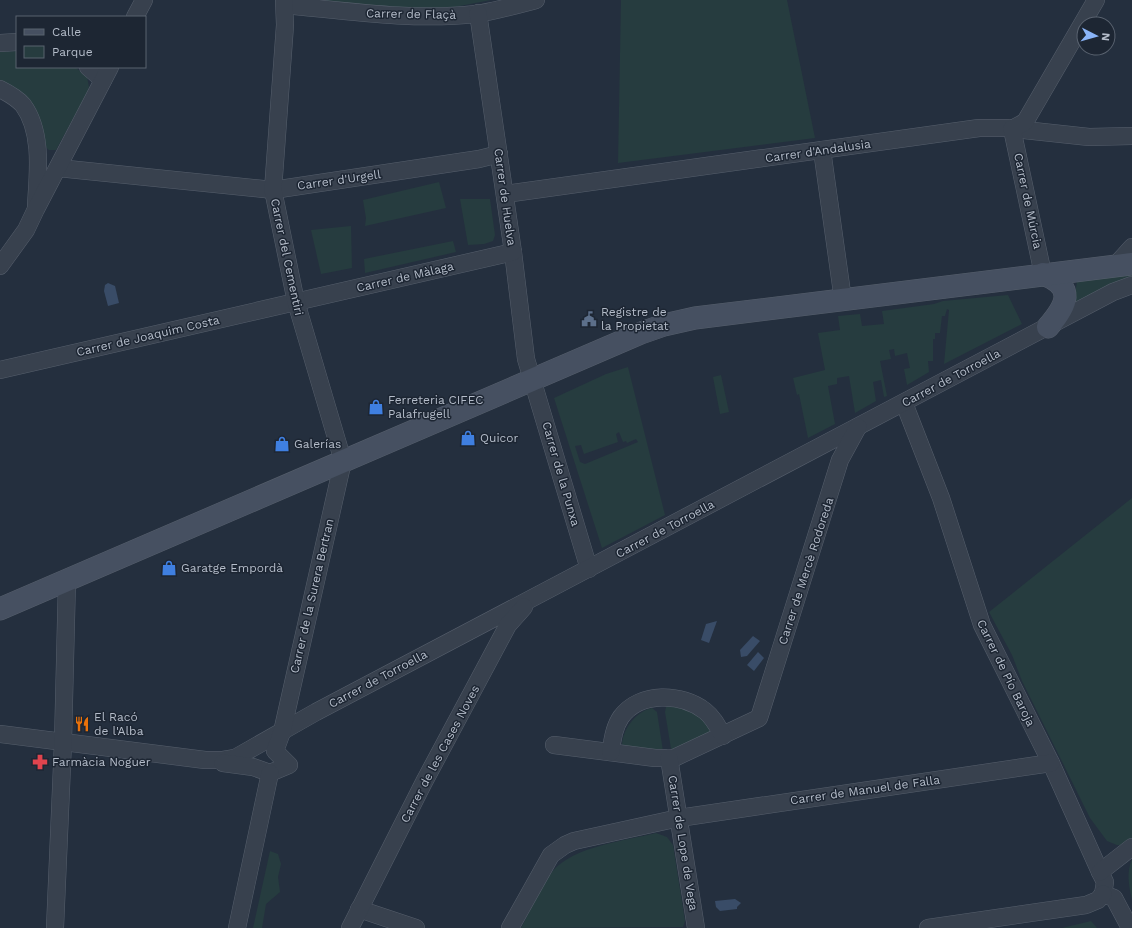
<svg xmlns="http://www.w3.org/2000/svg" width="1132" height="928" font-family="'Work Sans',sans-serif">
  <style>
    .green { fill: #263c3f; fill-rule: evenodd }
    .water { fill: #394c67 }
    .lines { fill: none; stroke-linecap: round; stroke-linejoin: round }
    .street-casing { stroke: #565f6c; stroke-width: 18 }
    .secondary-casing { stroke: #565f6c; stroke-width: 23 }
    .street { stroke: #38414e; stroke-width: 17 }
    .secondary { stroke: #465061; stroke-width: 22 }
    .labels { text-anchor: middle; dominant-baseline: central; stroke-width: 3; stroke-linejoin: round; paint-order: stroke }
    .street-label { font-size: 12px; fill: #b4bcc9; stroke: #1d2633 }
    .poi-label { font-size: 12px; fill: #b4bcc9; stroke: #1d2633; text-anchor: start }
  </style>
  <rect width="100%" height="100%" fill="#242f3e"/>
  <!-- green -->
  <g class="green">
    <polygon points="312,0 491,0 439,10 419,10"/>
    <polygon points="621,0 787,0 815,138 618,163"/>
    <path d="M17,51v16h58l12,10 2,10 -2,6 -31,57h-7c-7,-4 -8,-32 -15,-43 -7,-12 -22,-18 -34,-26v-29z"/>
    <polygon points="439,182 446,208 365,226 366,218 363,200"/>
    <polygon points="460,199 490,199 495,235 493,241 484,244 468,245"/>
    <polygon points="351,226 352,268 321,274 311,230"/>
    <polygon points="453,241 456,252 365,273 364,259"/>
    <polygon points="1132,273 1132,279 1073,305 1077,282"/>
    <polygon points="1008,295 1022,324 944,364 949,310 947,309 945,316 942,316 940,333 935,333 935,339 933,339 933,361 928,361 929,372 907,385 904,369 910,368 907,353 895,356 894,349 889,350 891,359 880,361 887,396 884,397 881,380 873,382 876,401 855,413 849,376 837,378 837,384 828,386 835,424 808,438 799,394 797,395 793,378 825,370 818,333 840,330 838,316 860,314 862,326 884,324 882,311 934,304 943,301"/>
    <path d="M628,367l37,148 -63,33 -48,-150 52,-24zM619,432l4,10 3,-1 1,2 9,-4 2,3 -53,22 -5,-2 -5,-16 6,-1 3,9 34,-12 -2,-8z"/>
    <polygon points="721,375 729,412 720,414 713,377"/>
    <polygon points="1132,498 1132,840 1125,845 1117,845 1107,841 1090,818 1022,681 1012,655 989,612"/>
    <path d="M668,705c7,2 16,2 22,5 7,3 22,15 20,23l-37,17 -2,-1 -6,-37 1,-5z"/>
    <path d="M652,708l5,4 6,39 -39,-4 -2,-3c1,-16 15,-33 30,-36z"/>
    <path d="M656,833l11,4 6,8 12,76 -2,6 -162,1c10,-18 18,-41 31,-56 21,-26 73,-31 104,-39z"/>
    <polygon points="270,851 278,854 281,864 278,877 280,892 266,904 262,928 253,928"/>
    <path d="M1132,859v41c-3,-14 -6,-27 0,-41z"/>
    <polygon points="1091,921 1097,928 1062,928"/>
  </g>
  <!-- water -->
  <g class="water">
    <polygon points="108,283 115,286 119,303 108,306 104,291 105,285"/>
    <polygon points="717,621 709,643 701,640 706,624"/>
    <polygon points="753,636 760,641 747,656 741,657 740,650"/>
    <polygon points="758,652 764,658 754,671 747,665"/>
    <polygon points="735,899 741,903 737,907 737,909 720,911 716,907 715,901"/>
  </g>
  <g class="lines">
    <!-- street casing -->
    <g class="street-casing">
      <g id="street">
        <path d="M285,5c63,6 128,16 191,9 20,-3 41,-9 60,-14"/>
        <polyline points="478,13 513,252 526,359 589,569"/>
        <polyline points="135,17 144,0"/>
        <polyline points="0,43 17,42"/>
        <polyline points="88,67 103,80"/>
        <path d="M0,89c8,4 17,9 23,16 20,27 15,68 13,100"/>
        <polyline points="822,150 843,300"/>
        <polyline points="58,168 273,190 479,159 499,154"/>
        <polyline points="505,194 979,128 1006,128 1089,137 1132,136"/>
        <polyline points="0,266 26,230 36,209 110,67"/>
        <polyline points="1114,267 1132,247"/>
        <polyline points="1043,274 1012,129 1025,122 1032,110 1096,0"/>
        <polyline points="0,370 513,252"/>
        <polyline points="904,403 941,498 982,625 1051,763 1100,872 1105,882 1103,894"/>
        <polyline points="0,734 205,760 223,760 235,758 316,712 1113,292 1132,285"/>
        <polyline points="554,745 655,758 674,758 759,718 840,460 858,427"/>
        <path d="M611,752c1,-12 3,-25 10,-35 19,-26 61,-24 84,-6 8,6 13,16 18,25"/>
        <polyline points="669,758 696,928"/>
        <polyline points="223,763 253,767 270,773 289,765 275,751 282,732 343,461 296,302 273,190 285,25 284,0"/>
        <polyline points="1100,872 1132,847"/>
        <polyline points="1103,894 1114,898 1130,928"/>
        <polyline points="359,909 416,928"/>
        <polyline points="55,928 63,742 67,580"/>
        <polyline points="237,928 270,773"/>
        <polyline points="350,928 424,782 508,625 524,607"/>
        <polyline points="510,928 551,855 565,845 574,841 679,818 1051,763"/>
        <polyline points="928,928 1086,905 1098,900 1103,894"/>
      </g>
    </g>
    <!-- secondary casing -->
    <g class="secondary-casing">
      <g id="secondary">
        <path d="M1043,274c33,13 24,31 5,53"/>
        <polyline points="0,609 641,333 664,325 695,318 1132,264"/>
      </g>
    </g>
    <!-- street -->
    <use href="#street" class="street"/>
    <!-- secondary -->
    <use href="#secondary" class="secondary"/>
  </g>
  <!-- icons -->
  <defs>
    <g id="civic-bare" transform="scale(1.2)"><path d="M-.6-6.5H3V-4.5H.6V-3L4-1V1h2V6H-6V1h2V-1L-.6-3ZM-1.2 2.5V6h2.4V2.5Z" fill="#5c6f8a" stroke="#1d2633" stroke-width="2.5" paint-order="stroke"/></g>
    <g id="shop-bare" transform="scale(1.2)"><path d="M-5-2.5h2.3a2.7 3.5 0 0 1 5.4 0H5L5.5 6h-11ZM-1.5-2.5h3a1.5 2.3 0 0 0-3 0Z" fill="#3f7fe0" stroke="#1d2633" stroke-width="2.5" paint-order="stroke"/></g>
    <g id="restaurant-bare" transform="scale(1.2)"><path d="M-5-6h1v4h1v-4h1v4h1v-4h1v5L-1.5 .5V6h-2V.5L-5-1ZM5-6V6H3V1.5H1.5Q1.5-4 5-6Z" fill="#e8710a" stroke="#1d2633" stroke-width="2.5" paint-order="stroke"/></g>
    <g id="pharmacy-bare" transform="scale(1.2)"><path d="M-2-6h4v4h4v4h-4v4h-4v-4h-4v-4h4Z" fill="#e0444e" stroke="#1d2633" stroke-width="2.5" paint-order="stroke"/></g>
  </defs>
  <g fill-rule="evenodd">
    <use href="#civic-bare" x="589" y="319"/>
    <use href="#shop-bare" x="376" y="407"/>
    <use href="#shop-bare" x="468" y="438"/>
    <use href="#shop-bare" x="282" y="444"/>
    <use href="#shop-bare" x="169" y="568"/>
    <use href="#restaurant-bare" x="82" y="724"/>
    <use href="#pharmacy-bare" x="40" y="762"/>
  </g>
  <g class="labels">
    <!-- street labels -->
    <g class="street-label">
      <text transform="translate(411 14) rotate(1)">Carrer de Flaçà</text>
      <text transform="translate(818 151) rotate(-8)">Carrer d'Andalusia</text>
      <text transform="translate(339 180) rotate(-8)">Carrer d'Urgell</text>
      <text transform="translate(505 197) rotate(82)">Carrer de Huelva</text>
      <text transform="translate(1028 201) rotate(78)">Carrer de Múrcia</text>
      <text transform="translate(287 257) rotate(78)">Carrer del Cementiri</text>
      <text transform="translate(405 277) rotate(-13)">Carrer de Màlaga</text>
      <text transform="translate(148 336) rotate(-13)">Carrer de Joaquim Costa</text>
      <text transform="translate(951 378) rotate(-28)">Carrer de Torroella</text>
      <text transform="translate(561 474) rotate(74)">Carrer de la Punxa</text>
      <text transform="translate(665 529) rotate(-28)">Carrer de Torroella</text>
      <text transform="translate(806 571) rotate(-72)">Carrer de Mercè Rodoreda</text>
      <text transform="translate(312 596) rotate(-77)">Carrer de la Surera Bertran</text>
      <text transform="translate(1006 673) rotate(64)">Carrer de Pío Baroja</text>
      <text transform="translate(378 679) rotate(-28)">Carrer de Torroella</text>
      <text transform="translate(440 754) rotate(-62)">Carrer de les Cases Noves</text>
      <text transform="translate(865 790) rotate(-8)">Carrer de Manuel de Falla</text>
      <text transform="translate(683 843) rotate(81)">Carrer de Lope de Vega</text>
    </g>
    <!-- poi labels -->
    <g class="poi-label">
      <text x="601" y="312">Registre de<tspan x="601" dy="14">la Propietat</tspan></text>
      <text x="388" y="400">Ferreteria CIFEC<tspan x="388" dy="14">Palafrugell</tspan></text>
      <text x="480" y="438">Quicor</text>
      <text x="294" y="444">Galerías</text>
      <text x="181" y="568">Garatge Empordà</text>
      <text x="94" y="717">El Racó<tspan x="94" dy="14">de l'Alba</tspan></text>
      <text x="52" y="762">Farmàcia Noguer</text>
    </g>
  </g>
  <!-- legend -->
  <rect x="16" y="16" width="130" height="52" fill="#1d2633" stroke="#59626f"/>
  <rect x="24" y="29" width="20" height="6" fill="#465061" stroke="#59626f"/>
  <text x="52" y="36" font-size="12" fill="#b4bcc9">Calle</text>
  <rect x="24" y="46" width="20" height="12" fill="#263c3f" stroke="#59626f"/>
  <text x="52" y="56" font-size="12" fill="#b4bcc9">Parque</text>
  <!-- north arrow -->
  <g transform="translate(1096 36) rotate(96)"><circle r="19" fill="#1d2633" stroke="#59626f"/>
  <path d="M0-3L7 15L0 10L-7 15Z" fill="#8ab4f8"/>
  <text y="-6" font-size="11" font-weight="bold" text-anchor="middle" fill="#b4bcc9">N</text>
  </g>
</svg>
